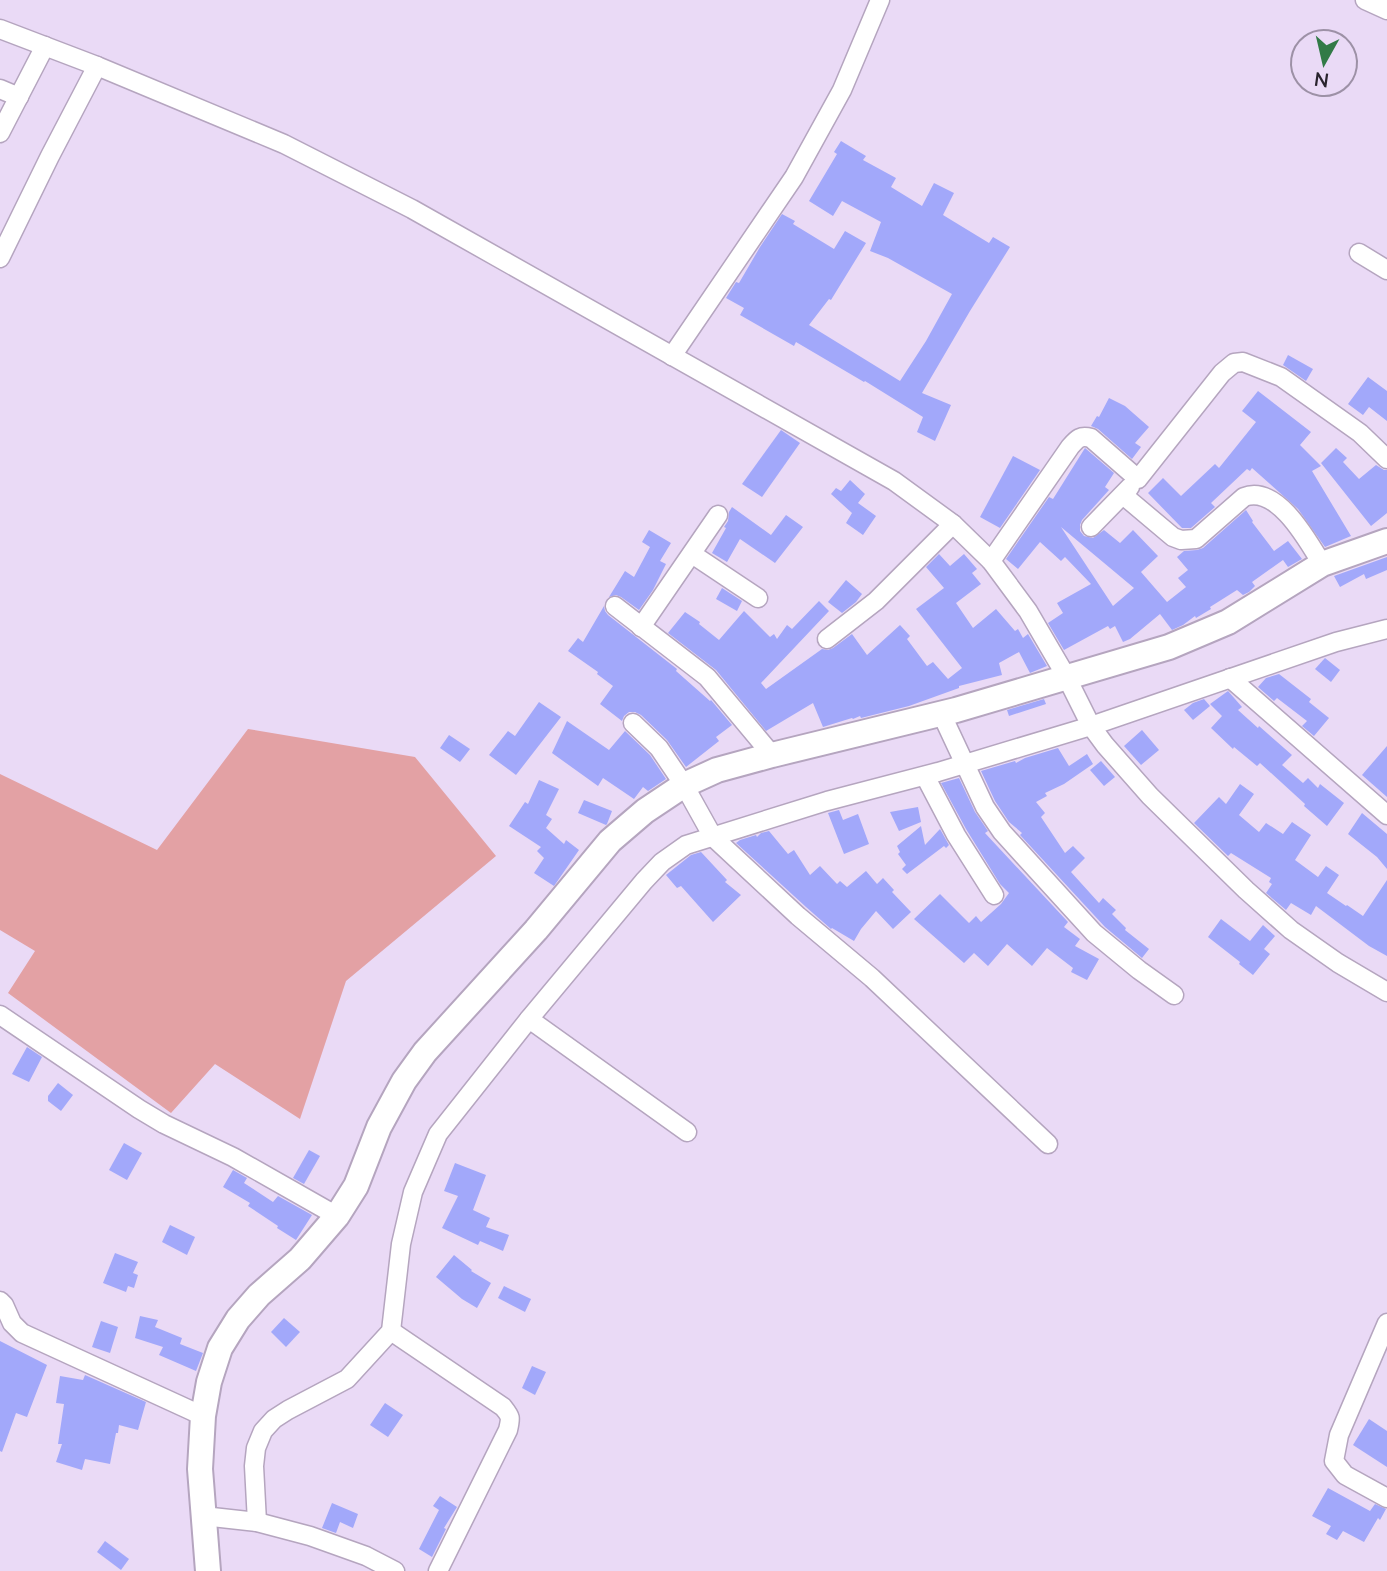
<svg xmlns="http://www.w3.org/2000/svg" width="1387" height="1571" font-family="Lato,sans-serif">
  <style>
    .green { fill: #e3a1a4 }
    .building { fill: #a2a8fa; fill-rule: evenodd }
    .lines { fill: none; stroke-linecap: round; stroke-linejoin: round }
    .minor-casing { stroke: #b5a5bf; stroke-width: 21 }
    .secondary-casing { stroke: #b5a5bf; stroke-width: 28 }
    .minor { stroke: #fff; stroke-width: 18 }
    .secondary { stroke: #fff; stroke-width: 24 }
  </style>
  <rect width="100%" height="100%" fill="#eadaf6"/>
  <!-- green -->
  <polygon class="green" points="248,729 415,757 496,856 346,981 300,1119 215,1064 171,1113 8,993 35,951 0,930 0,774 157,850"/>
  <!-- building -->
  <g class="building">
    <polygon points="841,141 866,156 863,160 896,178 891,187 922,206 934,183 954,193 943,215 989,243 993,237 1010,247 970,311 922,393 951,405 935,441 917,432 923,417 865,381 864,382 796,342 794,346 740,315 744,308 726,298 736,282 739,283 760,247 782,214 795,221 793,224 834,249 845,231 866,243 831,300 829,299 809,325 900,381 926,341 952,294 888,258 870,251 881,222 842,201 833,216 809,201 837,154 834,152"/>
    <polygon points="1288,355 1313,369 1306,381 1283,365"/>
    <polygon points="1368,377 1387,391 1387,421 1369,407 1363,415 1348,404"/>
    <polygon points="1258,391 1311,432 1300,445 1321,466 1312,471 1351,536 1325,547 1298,509 1252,468 1250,471 1247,469 1211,503 1215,507 1191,528 1182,528 1148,493 1163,478 1181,496 1215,464 1219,468 1256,422 1242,411"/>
    <polygon points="1109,398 1125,406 1149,427 1135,443 1141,447 1132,459 1098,429 1091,426 1097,416 1099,417"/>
    <polygon points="781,430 800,443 762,497 742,484"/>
    <path d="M1085,448l29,25 -9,14 4,3 -27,30 -2,5v6l4,5 9,2 11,-8 16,13 13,-13 25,26 -17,16 26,30 19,-15 -8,-9 10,-8 -11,-13 7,-6 13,-1 6,-2 43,-38 7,11 -1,1 22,29 14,-10 14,18 -14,8 -5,-7 -31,22 3,4 -6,6 -6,3 -6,-5 -27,17 1,2 -15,9 -1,-2 -12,9 -11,5 -12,-16 -30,25 -7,3 -8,-16 -5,3 -2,-3 -44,24 -16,-27 15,-10 -6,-10 34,-19 -26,-27 -4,4 -21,-19 -22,27 -12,-10 43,-62 4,2zM1061,527l73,61 -21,18z"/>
    <polygon points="1336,448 1347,458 1343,462 1359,479 1376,465 1384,470 1387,470 1387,513 1371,526 1321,463"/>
    <polygon points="1013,456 1040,470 1000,528 980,517"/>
    <polygon points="850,480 865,494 858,503 876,516 863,535 846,523 852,513 831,494 836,488 841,491"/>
    <polygon points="732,507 771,535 786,515 803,527 775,563 740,539 727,562 712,553 726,528 724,527 728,521 729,512"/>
    <polygon points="649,530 671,543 660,561 666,564 653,590 639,610 621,597 616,595 609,597 625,571 634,577 650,547 642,542"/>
    <polygon points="939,554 950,566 964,554 977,569 972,573 981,584 956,603 973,628 996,609 1015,631 1018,629 1023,638 1028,634 1047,666 1030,673 1019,652 999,663 1002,675 959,686 959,688 909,706 861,718 860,716 853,719 852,718 823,727 813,703 766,731 716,670 668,633 685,612 700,622 699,624 719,640 744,611 770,637 774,634 777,639 787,625 792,629 819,601 829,611 761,683 766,689 822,649 828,650 833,648 852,634 867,655 900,625 910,636 907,639 927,666 933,662 948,679 962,668 916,609 944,588 926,567"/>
    <polygon points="1387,557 1387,570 1366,579 1364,574 1340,587 1334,576"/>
    <polygon points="846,580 862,594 856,602 842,613 828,602"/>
    <polygon points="722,588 742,601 737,611 716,599"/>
    <polygon points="604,606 605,611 608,615 677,669 676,671 710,701 711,700 732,725 716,737 719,741 686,767 667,740 641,715 635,712 629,712 624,716 622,721 600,704 613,686 597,674 598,672 568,651 578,638 583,642"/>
    <polygon points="1325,658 1340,670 1331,682 1315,669"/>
    <polygon points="1279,674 1311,699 1309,702 1329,718 1314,736 1302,726 1307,721 1277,698 1274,701 1258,687 1266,678"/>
    <polygon points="1228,691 1242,707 1238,710 1258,728 1259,726 1292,755 1282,765 1303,783 1308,778 1318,788 1320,784 1344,803 1327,826 1304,806 1305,804 1260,763 1257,766 1234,747 1233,749 1211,728 1222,716 1210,704"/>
    <polygon points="1044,699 1046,704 1009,716 1007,710"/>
    <polygon points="1204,699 1210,706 1193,720 1184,710 1193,703"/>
    <polygon points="539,702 561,717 516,775 489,755 508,731 515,736"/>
    <polygon points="567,721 609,750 625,731 650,755 666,779 648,791 643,787 634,799 603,778 598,786 552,753"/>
    <polygon points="1142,730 1159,750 1141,765 1124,746"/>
    <polygon points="449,735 470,749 460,762 440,748"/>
    <polygon points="1387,746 1387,797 1362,775"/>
    <polygon points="1058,748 1069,766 1087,754 1093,764 1064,784 1045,793 1047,796 1036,802 1045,813 1041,817 1065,853 1073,846 1085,858 1071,872 1099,903 1103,898 1116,910 1112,914 1126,928 1125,930 1149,949 1142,958 1105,927 1020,835 1022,833 1009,822 995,801 981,771 1015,761 1016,763 1025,758"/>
    <polygon points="1101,761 1115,777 1104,786 1090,770"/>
    <polygon points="959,778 975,812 988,831 985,833 1068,922 1064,927 1080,939 1075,946 1099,959 1087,980 1071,972 1073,968 1047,948 1032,966 1007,944 988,966 974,953 964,963 914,919 940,894 969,923 976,916 981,922 1001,904 1009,893 1000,884 966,829 941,783"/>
    <polygon points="539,780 559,789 546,815 552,819 546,828 564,844 566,840 579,850 554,886 534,873 544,858 537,851 541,847 509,826 525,802 528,804"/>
    <polygon points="1240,784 1254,794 1239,815 1259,832 1266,823 1283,834 1292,822 1311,835 1295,860 1318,877 1326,866 1339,875 1327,893 1346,906 1347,905 1363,916 1387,880 1387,956 1369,946 1316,906 1311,915 1291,903 1286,910 1266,893 1272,884 1269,882 1271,878 1231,853 1228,856 1194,823 1219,797 1226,804"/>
    <polygon points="584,800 612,811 607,824 606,825 578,813"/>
    <polygon points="918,807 921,822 899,831 890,812"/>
    <polygon points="839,810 843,820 858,814 869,844 844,854 828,813"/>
    <polygon points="1362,813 1387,834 1387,869 1377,857 1348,834"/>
    <polygon points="921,826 925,845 940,829 949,845 946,848 944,846 907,874 902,869 906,865 898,854 900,852 897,846"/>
    <polygon points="769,831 788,854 794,850 810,875 820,866 837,884 840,881 847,887 866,871 877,884 883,878 894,890 892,892 911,912 893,929 876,911 861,929 854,941 832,928 831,929 806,907 736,843 740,840 756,835 757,837 761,833"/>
    <polygon points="701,852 727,880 725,882 741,895 713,922 681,886 677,888 666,875 691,855"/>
    <polygon points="1221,919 1250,941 1263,925 1275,936 1264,949 1270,954 1253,975 1239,964 1240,962 1208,937"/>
    <polygon points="27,1047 42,1057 29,1082 12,1074"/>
    <polygon points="58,1083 73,1095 61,1111 48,1101 48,1096"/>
    <polygon points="124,1143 142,1153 127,1180 109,1170"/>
    <polygon points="309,1150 320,1156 304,1184 293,1178"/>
    <polygon points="455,1163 486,1175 473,1210 490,1218 486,1227 509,1235 503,1251 480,1241 478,1245 442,1228 458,1196 444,1191"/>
    <polygon points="233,1170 247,1178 244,1183 273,1202 278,1196 312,1215 296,1240 277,1228 278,1226 248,1206 250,1203 223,1187"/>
    <polygon points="170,1225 195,1237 187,1255 162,1242"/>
    <polygon points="115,1253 138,1262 133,1273 138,1275 134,1288 128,1286 126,1292 103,1283"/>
    <polygon points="454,1255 472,1270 471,1271 491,1283 477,1308 462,1299 436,1277"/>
    <polygon points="504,1286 531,1299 525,1312 498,1298"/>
    <polygon points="140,1316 158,1320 155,1327 182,1338 180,1344 203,1353 196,1371 159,1355 163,1347 135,1338"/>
    <polygon points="284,1318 300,1332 286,1347 271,1332"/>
    <polygon points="101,1321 118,1327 110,1353 92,1347"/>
    <polygon points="0,1341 47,1365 27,1417 16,1413 2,1452 0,1451"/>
    <polygon points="532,1366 546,1372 535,1395 522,1388"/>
    <polygon points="85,1375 146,1402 138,1430 119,1425 118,1433 116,1433 110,1464 85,1459 82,1470 56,1462 62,1444 58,1444 64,1404 56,1403 60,1376 83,1380"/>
    <polygon points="385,1403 403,1415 388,1437 370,1425"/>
    <polygon points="1369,1419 1387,1431 1387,1467 1353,1445"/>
    <polygon points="1328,1488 1370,1511 1375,1504 1386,1509 1380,1520 1378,1518 1364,1542 1343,1531 1337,1540 1326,1534 1331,1526 1312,1516"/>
    <polygon points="440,1496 457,1507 444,1528 446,1529 432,1557 419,1549 439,1510 433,1506"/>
    <polygon points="332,1503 358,1514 353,1528 340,1522 336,1533 322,1528"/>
    <polygon points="105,1541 129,1559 121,1570 97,1552"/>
  </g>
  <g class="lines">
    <!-- minor casing -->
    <g class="minor-casing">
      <g id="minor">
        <polyline points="1365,0 1387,10"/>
        <polyline points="0,29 97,66 284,144 412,209 894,481 953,524 991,561 1028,611 1066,676 1091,726 1105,745 1150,796 1246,890 1291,930 1338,963 1387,992"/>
        <polyline points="0,89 19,97"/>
        <polyline points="0,133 45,46"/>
        <polyline points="1359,253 1387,270"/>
        <polyline points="0,258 50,156 97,66"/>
        <polyline points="672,356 794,177 842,90 880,0"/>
        <path d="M1123,495l50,42 8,3 15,-1 48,-42c33,-13 64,44 78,67"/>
        <polyline points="1091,527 1130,487"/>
        <polyline points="692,554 758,598"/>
        <path d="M991,561l79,-114c7,-8 10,-12 21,-9l47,41 84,-106 12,-10 9,-1 38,15 79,56 27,26"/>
        <polyline points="615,606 707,677 772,755"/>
        <polyline points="641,627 718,515"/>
        <polyline points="827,639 876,601 953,524"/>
        <polyline points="1230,678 1387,815"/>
        <polyline points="941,713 985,807 1002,832 1094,933 1139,970 1174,995"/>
        <polyline points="633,723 659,748 684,785 713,837 798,916 872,978 1048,1144"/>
        <polyline points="925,776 956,835 994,895"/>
        <polyline points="0,1015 139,1109 164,1124 233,1157 337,1216"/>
        <polyline points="529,1019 687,1132"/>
        <polyline points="0,1301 4,1305 12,1323 22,1333 203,1416"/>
        <polyline points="1387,1323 1339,1435 1334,1461 1345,1475 1387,1498"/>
        <path d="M391,1331l112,76c8,10 8,10 5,23l-70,141"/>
        <polyline points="203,1516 257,1522 310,1536 366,1556 395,1571"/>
        <polyline points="257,1522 254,1466 256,1448 263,1431 274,1419 288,1410 347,1379 391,1331 401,1244 413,1192 438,1134 529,1019 644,881 662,862 686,845 827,801 938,772 1091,726 1336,642 1387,629"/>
      </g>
    </g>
    <!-- secondary casing -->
    <g class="secondary-casing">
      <polyline id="secondary" points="208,1571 200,1469 203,1416 209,1382 220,1348 238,1319 259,1295 300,1259 337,1216 356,1186 379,1127 404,1081 425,1052 536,930 610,841 645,811 684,785 717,770 772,755 956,710 1169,647 1228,622 1322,564 1387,541"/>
    </g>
    <!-- minor -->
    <use href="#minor" class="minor"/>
    <!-- secondary -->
    <use href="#secondary" class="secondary"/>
  </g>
  <!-- north arrow -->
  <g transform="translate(1324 63) rotate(188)"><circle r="33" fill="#eadaf6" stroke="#9d91a6" stroke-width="2"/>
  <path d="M0-5L12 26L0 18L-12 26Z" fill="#327a47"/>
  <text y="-10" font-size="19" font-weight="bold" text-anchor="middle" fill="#2a242e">N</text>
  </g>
</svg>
